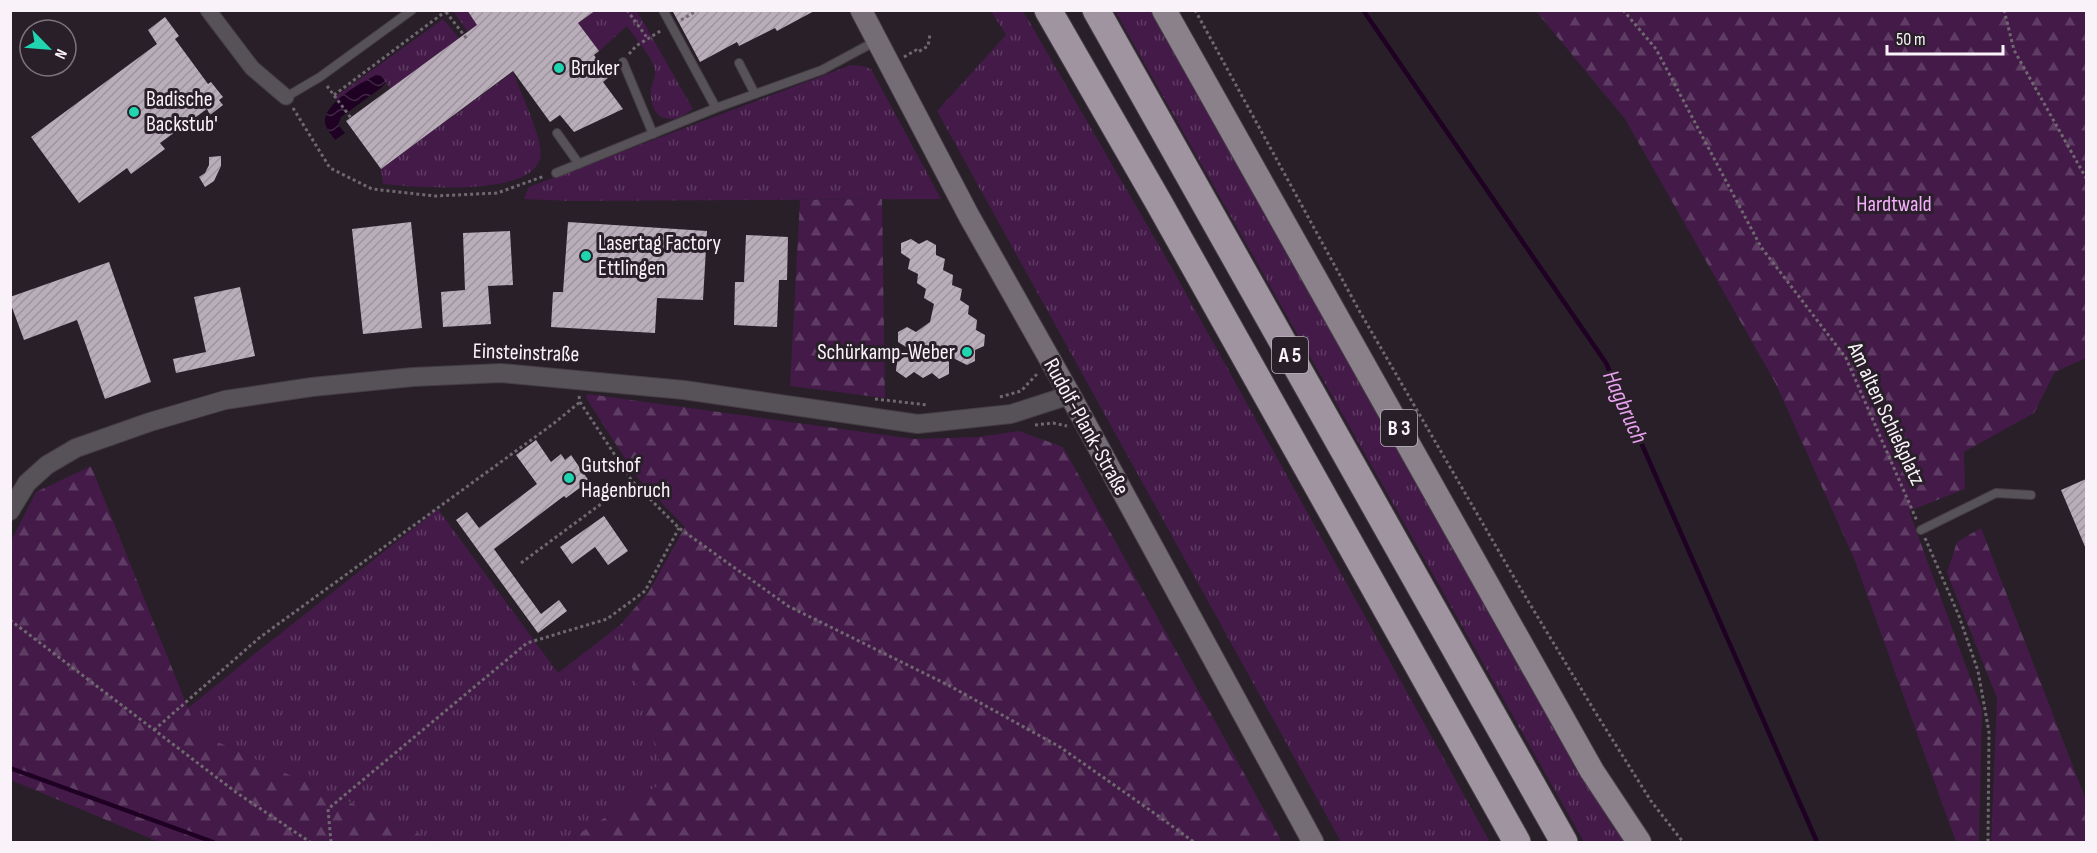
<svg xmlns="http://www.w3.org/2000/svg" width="2097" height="853" font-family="'Sofia Sans Condensed',sans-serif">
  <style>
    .grass { fill: url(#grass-tufts) }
    .forest { fill: url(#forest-firs) }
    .water { fill: url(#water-waves) }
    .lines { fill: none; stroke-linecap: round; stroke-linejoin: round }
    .stream { stroke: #1f0123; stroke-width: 4.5 }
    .building { fill: url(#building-hatch) }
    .service-casing { stroke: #453d45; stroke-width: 10 }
    .minor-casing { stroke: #453d45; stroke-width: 17 }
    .tertiary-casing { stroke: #453d45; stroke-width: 20 }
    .secondary-casing { stroke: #453d45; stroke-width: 23 }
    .primary-casing { stroke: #453d45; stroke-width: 26 }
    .motorway-casing { stroke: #453d45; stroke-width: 29 }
    .path { stroke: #706870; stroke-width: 3; stroke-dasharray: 3 3; stroke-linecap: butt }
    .service { stroke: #575257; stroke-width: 8 }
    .minor { stroke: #575257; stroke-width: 15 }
    .tertiary { stroke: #575257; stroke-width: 18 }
    .secondary { stroke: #746d75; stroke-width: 21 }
    .primary { stroke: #8b818b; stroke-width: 24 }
    .motorway { stroke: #9f94a0; stroke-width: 27 }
    .poi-dot { fill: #21d5b0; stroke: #281f28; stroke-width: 2 }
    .labels { text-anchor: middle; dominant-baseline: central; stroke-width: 6; stroke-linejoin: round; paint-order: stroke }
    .shield { fill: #281f28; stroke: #bab3ba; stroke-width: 1.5 }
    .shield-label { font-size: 21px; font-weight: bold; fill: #f9f3f9 }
    .poi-label { font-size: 22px; fill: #f9f3f9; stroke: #281f28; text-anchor: start }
    .park-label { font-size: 22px; fill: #f6affd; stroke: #281f28 }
    .street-label { font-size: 22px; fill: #f9f3f9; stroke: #281f28 }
    .water-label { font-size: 24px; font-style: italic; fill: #e7a1ee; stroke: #281f28 }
  </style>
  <defs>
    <pattern id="grass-tufts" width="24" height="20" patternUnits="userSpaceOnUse" patternTransform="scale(1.5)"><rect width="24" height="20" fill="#431a48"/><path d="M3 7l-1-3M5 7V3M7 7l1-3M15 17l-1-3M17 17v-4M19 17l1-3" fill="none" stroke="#5f3c63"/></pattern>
    <pattern id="forest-firs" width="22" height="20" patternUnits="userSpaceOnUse" patternTransform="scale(1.5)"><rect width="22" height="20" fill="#431a48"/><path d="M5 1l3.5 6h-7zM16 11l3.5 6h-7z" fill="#5f3c63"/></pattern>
    <pattern id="water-waves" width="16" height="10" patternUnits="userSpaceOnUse" patternTransform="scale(1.5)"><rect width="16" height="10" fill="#1f0123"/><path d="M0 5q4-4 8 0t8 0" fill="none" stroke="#402644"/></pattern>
    <pattern id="building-hatch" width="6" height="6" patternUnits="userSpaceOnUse" patternTransform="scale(1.5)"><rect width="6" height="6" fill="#b8adb9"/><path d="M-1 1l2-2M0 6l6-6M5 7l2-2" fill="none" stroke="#9d949e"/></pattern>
  </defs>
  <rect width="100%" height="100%" fill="#281f28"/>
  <!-- grass -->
  <g class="grass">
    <polygon points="453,11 467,11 481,29 471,36"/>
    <path d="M585,11h52l56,98c-6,4 -14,10 -21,10 -18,1 -22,-16 -21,-30 1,-7 5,-12 4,-19 -2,-12 -20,-32 -28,-44l-28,25 -22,-27 11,-8z"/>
    <polygon points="991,11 1023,11 1168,261 1490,842 1341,842 937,111 1006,35"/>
    <polygon points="1115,11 1153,11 1487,610 1613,827 1625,842 1584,842"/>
    <polygon points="443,19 459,38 390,89 386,82 360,83 337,100 335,97"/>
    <polygon points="851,65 862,66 871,69 941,199 569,201 524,199 529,187"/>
    <path d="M513,72c7,20 32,69 27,87 -10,38 -125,28 -157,25l-2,-15z"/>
    <polygon points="438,509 558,673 620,625 666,781 565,842 436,842 198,733 187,709 257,652"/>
  </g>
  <!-- forest -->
  <g class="forest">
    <polygon points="1536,11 2086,11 2086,358 2055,372 2034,413 1964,452 1965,489 1909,511 1982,710 1979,842 1956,842 1855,561 1776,384 1625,119"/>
    <polygon points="882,199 885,398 790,386 800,200"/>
    <polygon points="588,394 914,439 978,437 1019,431 1063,447 1282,842 565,842 665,781 620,625 648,593 685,527 637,477 588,401 586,397"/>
    <polygon points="91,466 198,733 436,842 159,842 11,780 11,541 36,492"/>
    <polygon points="1981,528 2086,800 2086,842 1991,842 1997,698 1947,573 1957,542"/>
  </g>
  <!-- water -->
  <path class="water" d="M376,75l5,1 5,6 -5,6 -40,29 -3,8 7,8 -10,7c-3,-5 -9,-11 -10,-17 -2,-20 36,-40 51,-48z"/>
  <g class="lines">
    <!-- stream -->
    <g class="stream">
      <polyline points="1363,10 1606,363 1817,842"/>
      <polyline points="10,768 213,842"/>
    </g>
  </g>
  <!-- building -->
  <g class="building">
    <polygon points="467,10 596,10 578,23 599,51 594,55 609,77 603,82 623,109 574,132 560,115 550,122 513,71 381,169 346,121 477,25"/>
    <polygon points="672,10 816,10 777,31 775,28 739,46 737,42 700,62"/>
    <polygon points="165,17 179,36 175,39 208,84 211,82 223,97 219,100 223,105 210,115 207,109 160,143 165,149 131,174 127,168 79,203 31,137 157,44 148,30"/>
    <polygon points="221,156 221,166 214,181 205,187 199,177 205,173 209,165 209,157"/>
    <polygon points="411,222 422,328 363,334 352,229"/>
    <polygon points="568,222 707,231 703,300 657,298 655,333 551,327 553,292 563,292"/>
    <polygon points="510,231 513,285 488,286 491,324 443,327 441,292 465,290 463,233"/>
    <polygon points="746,235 788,237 787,280 779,280 777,327 734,325 735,282 744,282"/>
    <polygon points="911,239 919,244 927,240 936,245 936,255 945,259 943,270 953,275 952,285 962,289 960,300 969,306 968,314 977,320 976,330 985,335 984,346 975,350 975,361 967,365 949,356 949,374 939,379 932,373 923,378 914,372 906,378 896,371 897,361 914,352 898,342 898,332 907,327 916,332 930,322 934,304 924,298 926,289 917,283 918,274 908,269 910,259 901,253 901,243"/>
    <polygon points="109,262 151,382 105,399 77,320 24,340 10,302 10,297"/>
    <polygon points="240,287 255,356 176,373 173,359 206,352 194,297"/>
    <polygon points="536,440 551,462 561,454 565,460 571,455 589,481 566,498 564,496 494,549 541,614 559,600 567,611 538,633 456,520 467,512 479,528 537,484 516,455"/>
    <polygon points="2086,479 2086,549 2061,490"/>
    <polygon points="604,516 628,551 608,565 595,547 572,564 560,547"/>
  </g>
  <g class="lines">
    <!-- service casing -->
    <g class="service-casing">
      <g id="service">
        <polyline points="663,10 716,108"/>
        <polyline points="623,62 653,134"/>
        <polyline points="739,63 755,94"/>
        <polyline points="286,97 320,77 412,10"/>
        <polyline points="557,133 579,164"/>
        <polyline points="556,173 716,108 822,70 876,41"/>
        <polyline points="1921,530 1996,493 2031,495"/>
      </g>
    </g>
    <!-- minor casing -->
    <g class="minor-casing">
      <polyline id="minor" points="208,10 252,68 286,97"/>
    </g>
    <!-- tertiary casing -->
    <g class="tertiary-casing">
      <polyline id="tertiary" points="10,511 27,483 47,465 76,448 150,422 225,400 312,387 413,377 501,373 684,390 918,424 1011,414 1070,395"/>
    </g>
    <!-- secondary casing -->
    <g class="secondary-casing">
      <polyline id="secondary" points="861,10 969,216 1070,395 1313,842"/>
    </g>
    <!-- primary casing -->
    <g class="primary-casing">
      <polyline id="primary" points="1164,10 1592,771 1639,842"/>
    </g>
    <!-- motorway casing -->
    <g class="motorway-casing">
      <g id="motorway">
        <polyline points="1048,10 1159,203 1517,842"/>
        <polyline points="1096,10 1564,842"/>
      </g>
    </g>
    <!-- path -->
    <g class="path">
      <polyline points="627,10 648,39"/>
      <polyline points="1195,10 1360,312 1519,586 1597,715 1651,801 1683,842"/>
      <polyline points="1623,10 1656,49 1761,247 1846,358 1917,521"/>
      <polyline points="2004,10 2014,50 2086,178"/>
      <polyline points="446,12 467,39"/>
      <polyline points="681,20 698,10"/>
      <polyline points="629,54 636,46 662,30"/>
      <polyline points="904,57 916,50 918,52 928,46 930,34"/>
      <polyline points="327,86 351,118"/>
      <polyline points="334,95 446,11"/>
      <polyline points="293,108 330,168 372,189 435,196 497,193 545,176"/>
      <polyline points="579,396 580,402 632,481 679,528 788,606 948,685 1060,747 1154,813 1194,842"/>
      <polyline points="1000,397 1021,391 1038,373"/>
      <polyline points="875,399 928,405"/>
      <polyline points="1035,425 1053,423 1067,426"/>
      <polyline points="1925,538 1959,616 1978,671 1989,732 1988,842"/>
      <polyline points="521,563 632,481"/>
      <polyline points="10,620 237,793 310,842"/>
      <polyline points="154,730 259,638 553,424 580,402"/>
      <polyline points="331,842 328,809 527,643 607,619 645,591 679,528"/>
    </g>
    <!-- service -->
    <use href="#service" class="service"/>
    <!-- minor -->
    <use href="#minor" class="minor"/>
    <!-- tertiary -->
    <use href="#tertiary" class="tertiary"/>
    <!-- secondary -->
    <use href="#secondary" class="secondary"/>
    <!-- primary -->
    <use href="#primary" class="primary"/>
    <!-- motorway -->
    <use href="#motorway" class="motorway"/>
  </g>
  <!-- markers -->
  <g class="poi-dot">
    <circle cx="559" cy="68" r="6"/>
    <circle cx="134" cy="112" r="6"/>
    <circle cx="586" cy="256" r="6"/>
    <circle cx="967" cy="352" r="6"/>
    <circle cx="569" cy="478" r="6"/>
  </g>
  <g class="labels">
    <!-- shield labels -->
    <g class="shield">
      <rect x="1272" y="337" width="36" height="36" rx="4.5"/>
      <rect x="1381" y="410" width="36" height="36" rx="4.5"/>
    </g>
    <g class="shield-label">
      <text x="1290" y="355">A 5</text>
      <text x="1399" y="428">B 3</text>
    </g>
    <!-- poi labels -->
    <g class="poi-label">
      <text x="571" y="68">Bruker</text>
      <text x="146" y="99">Badische<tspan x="146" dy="25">Backstub'</tspan></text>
      <text x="598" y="243">Lasertag Factory<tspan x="598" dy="25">Ettlingen</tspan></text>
      <text x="955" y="352" text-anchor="end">Schürkamp-Weber</text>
      <text x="581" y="465">Gutshof<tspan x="581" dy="25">Hagenbruch</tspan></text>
    </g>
    <!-- park labels -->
    <g class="park-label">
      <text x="1894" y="204">Hardtwald</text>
    </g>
    <!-- street labels -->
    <g class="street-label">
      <text transform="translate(526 353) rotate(2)">Einsteinstraße</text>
      <text transform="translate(1886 414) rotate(65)">Am alten Schießplatz</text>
      <text transform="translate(1086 427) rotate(61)">Rudolf-Plank-Straße</text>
    </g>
    <!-- water labels -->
    <g class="water-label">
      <text transform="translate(1625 407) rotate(66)">Hagbruch</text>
    </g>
  </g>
  <!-- border -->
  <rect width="2097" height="853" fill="none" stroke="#f9f3f9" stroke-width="24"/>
  <!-- north arrow -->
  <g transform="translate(48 48) rotate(115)"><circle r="28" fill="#281f28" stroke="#7c747c" stroke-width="1.5"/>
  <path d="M0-4.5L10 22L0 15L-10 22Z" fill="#21d5b0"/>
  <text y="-9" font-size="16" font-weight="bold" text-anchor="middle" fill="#f9f3f9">N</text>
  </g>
  <!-- scale -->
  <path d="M1887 45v9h116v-9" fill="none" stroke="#f9f3f9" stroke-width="3"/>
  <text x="1896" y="45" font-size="18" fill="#f9f3f9" stroke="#281f28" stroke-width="4.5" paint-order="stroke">50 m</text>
</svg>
